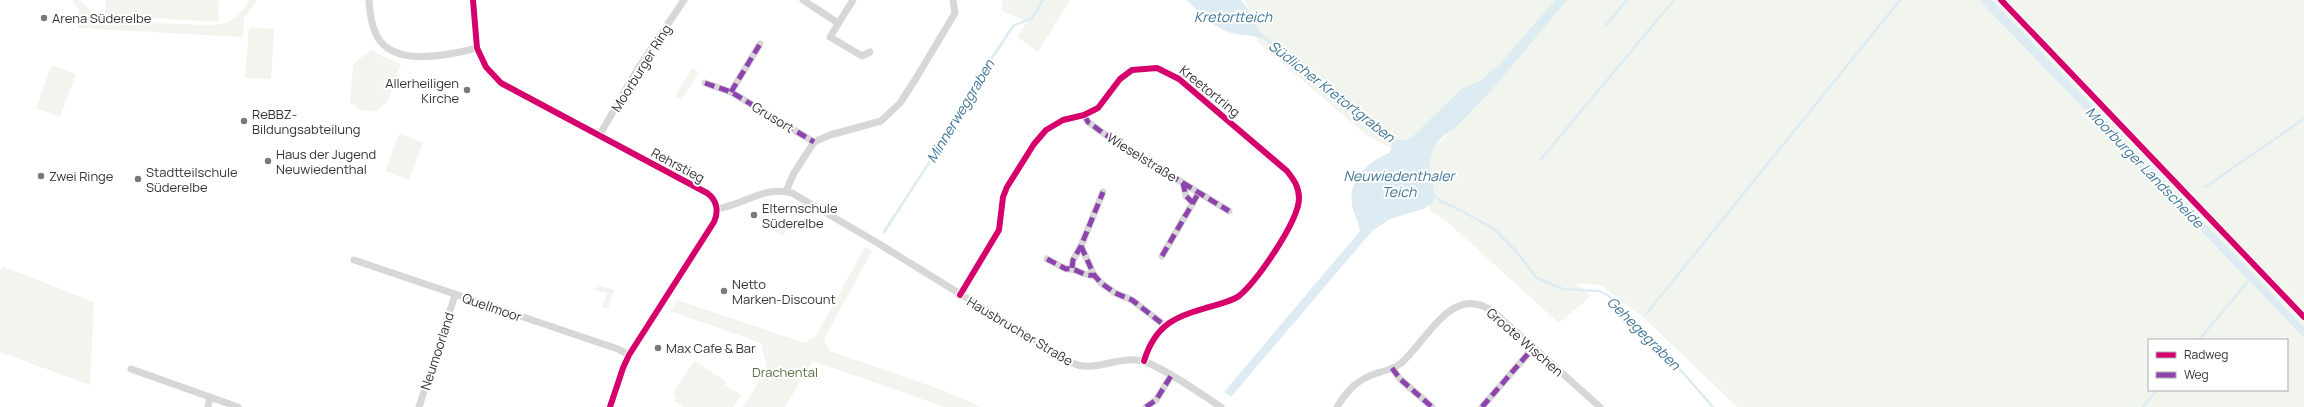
<svg xmlns="http://www.w3.org/2000/svg" width="2304" height="407" font-family="Manrope,sans-serif">
  <style>
    .green { fill: #f1f5ed; fill-rule: evenodd }
    .water { fill: #ddebf3 }
    .lines { fill: none; stroke-linecap: round; stroke-linejoin: round }
    .stream { stroke: #ddebf3; stroke-width: 2.5 }
    .minor { stroke: #d7d7d7; stroke-width: 7 }
    .quiet { stroke: #8e44ad; stroke-width: 5; stroke-dasharray: 10 5; stroke-linecap: butt }
    .cycleway-casing { stroke: #fff; stroke-width: 8 }
    .cycleway { stroke: #d6006c; stroke-width: 6 }
    .poi-dot { fill: #7a7a7a; stroke: #fff; stroke-width: 1.5 }
    .labels { text-anchor: middle; dominant-baseline: central; stroke-width: 4; stroke-linejoin: round; paint-order: stroke }
    .poi-label { font-size: 13px; fill: #333; stroke: #fff; text-anchor: start }
    .street-label { font-size: 13px; fill: #333; stroke: #fff }
    .park-label { font-size: 13px; fill: #56703f; stroke: #fff }
    .water-label { font-size: 14px; font-style: italic; fill: #3f7597; stroke: #fff }
  </style>
  <rect width="100%" height="100%" fill="#fff"/>
  <!-- green -->
  <g class="green">
    <path d="M72,0h8c6,8 13,14 21,17 12,4 111,10 122,7 12,-4 21,-13 26,-24h8l-13,19 -1,18 -165,-9 1,-18z"/>
    <polygon points="106,0 219,0 218,22 105,15"/>
    <polygon points="1003,0 1070,0 1038,52 1017,37 1027,22 1001,10"/>
    <path d="M1243,0h736l325,338v69h-567l-92,-88 -45,-34 -24,-2 15,13 -32,27 -115,-104 -15,-9 -4,-58 16,-11 44,-47 -89,57 -31,-17 -108,-93v-20zM2149,340h138v50h-138z"/>
    <polygon points="1992,0 1998,0 2304,320 2304,327"/>
    <polygon points="2003,0 2304,0 2304,313"/>
    <polygon points="249,27 274,29 271,79 245,78"/>
    <polygon points="371,50 384,57 401,64 387,102 375,112 359,109 350,102 353,64"/>
    <polygon points="52,65 76,74 60,117 36,108"/>
    <polygon points="692,68 699,72 681,100 675,96"/>
    <polygon points="399,134 423,142 409,180 385,171"/>
    <polygon points="772,224 786,232 783,236 770,228"/>
    <polygon points="865,247 872,251 824,339 830,351 945,391 981,407 945,407 813,361 785,407 743,407 767,368 761,343 670,311 677,300 805,343 816,336"/>
    <polygon points="2,266 94,302 90,385 0,352 0,272"/>
    <polygon points="601,286 614,290 608,309 602,307 607,293 592,289"/>
    <polygon points="694,361 727,382 725,385 741,395 734,407 684,407 674,401 677,397 673,394"/>
  </g>
  <!-- water -->
  <g class="water">
    <path d="M1186,0h55l8,10 12,23 124,101 15,7 10,-2 51,-50 19,-8 20,-17 55,-64h12c-35,41 -68,84 -106,122 -9,9 -24,16 -28,28 -9,23 4,31 0,53l-10,6 -33,10 -18,12 -141,166 -7,-5 136,-161c-1,-10 -7,-17 -8,-27 -4,-24 17,-44 38,-51l2,-9 -15,-10 -112,-94c-12,-6 -25,-4 -37,-8 -16,-6 -30,-21 -42,-32z"/>
    <polygon points="1979,0 1992,0 2304,327 2304,338"/>
  </g>
  <g class="lines">
    <!-- stream -->
    <g class="stream">
      <polyline points="1606,25 1627,0"/>
      <polyline points="1541,159 1674,0"/>
      <polyline points="2205,187 2304,119"/>
      <polyline points="1432,194 1441,201 1460,210 1494,229 1516,251 1537,278 1563,289 1599,291 1609,296 1650,344 1677,366 1713,407"/>
      <polyline points="884,232 960,115 980,76 1013,26 1032,18 1043,0"/>
      <polyline points="1647,313 1900,0"/>
      <polyline points="2199,340 2250,279"/>
      <polyline points="2143,407 2157,390"/>
    </g>
    <!-- minor -->
    <g class="minor">
      <path d="M369,0c1,12 2,25 8,36 16,32 73,19 100,12"/>
      <path d="M473,0l4,48 9,19 15,16 206,110c10,7 12,18 7,29l-85,133 -6,13 -13,39"/>
      <polyline points="803,0 838,23"/>
      <polyline points="853,0 830,37 862,56 870,52"/>
      <polyline points="705,83 731,92 814,142"/>
      <polyline points="731,92 760,44"/>
      <polyline points="1084,115 1088,122 1103,133 1183,183 1186,196 1193,203"/>
      <polyline points="599,136 637,70 684,0"/>
      <polyline points="1183,183 1229,211"/>
      <polyline points="786,191 794,173 814,142 830,135 881,121 900,103 915,80 955,13 953,0"/>
      <path d="M717,209c26,-4 48,-24 75,-16l84,49 196,121c22,10 43,-6 66,-3 18,2 66,36 83,47"/>
      <polyline points="1081,246 1094,275 1101,283 1115,293 1132,300 1164,325"/>
      <polyline points="1162,256 1198,194"/>
      <path d="M1047,259l19,10c10,-2 17,8 28,6"/>
      <polyline points="354,260 618,349 629,355"/>
      <polyline points="1072,268 1073,260 1081,246 1103,192"/>
      <path d="M960,295l39,-65 4,-33 4,-10 27,-43 12,-14 17,-10 21,-5 14,-7 22,-29 12,-9 25,-2 22,11 108,92c7,9 12,16 12,27 0,23 -42,83 -60,98 -7,5 -17,7 -26,10 -35,10 -57,16 -69,55"/>
      <polyline points="1392,368 1400,379 1432,407"/>
      <polyline points="131,369 238,407"/>
      <polyline points="208,407 210,397"/>
      <polyline points="419,407 455,295"/>
      <polyline points="1146,407 1156,400 1171,376"/>
      <path d="M1337,407c11,-18 20,-27 40,-34 8,-2 16,-4 23,-9 27,-22 52,-84 95,-51l105,94"/>
      <polyline points="1482,407 1533,348"/>
    </g>
    <!-- quiet -->
    <g class="quiet">
      <polyline points="705,83 731,92 814,142"/>
      <polyline points="731,92 760,44"/>
      <polyline points="1084,115 1088,122 1103,133 1183,183 1186,196 1193,203"/>
      <polyline points="1183,183 1229,211"/>
      <polyline points="1081,246 1094,275 1101,283 1115,293 1132,300 1164,325"/>
      <polyline points="1162,256 1198,194"/>
      <path d="M1047,259l19,10c10,-2 17,8 28,6"/>
      <polyline points="1072,268 1073,260 1081,246 1103,192"/>
      <polyline points="1392,368 1400,379 1432,407"/>
      <polyline points="1146,407 1156,400 1171,376"/>
      <polyline points="1482,407 1533,348"/>
    </g>
    <!-- cycleway casing -->
    <g class="cycleway-casing">
      <g id="cycleway">
        <path d="M473,0l4,48 9,19 15,16 206,110c10,7 12,18 7,29l-85,133 -6,13 -13,39"/>
        <polyline points="2001,0 2304,317"/>
        <path d="M960,295l39,-65 4,-33 4,-10 27,-43 12,-14 17,-10 21,-5 14,-7 22,-29 12,-9 25,-2 22,11 108,92c7,9 12,16 12,27 0,23 -42,83 -60,98 -7,5 -17,7 -26,10 -35,10 -57,16 -69,55"/>
      </g>
    </g>
    <!-- cycleway -->
    <use href="#cycleway" class="cycleway"/>
  </g>
  <!-- markers -->
  <g class="poi-dot">
    <circle cx="44" cy="18" r="4"/>
    <circle cx="467" cy="90" r="4"/>
    <circle cx="244" cy="121" r="4"/>
    <circle cx="268" cy="161" r="4"/>
    <circle cx="41" cy="176" r="4"/>
    <circle cx="138" cy="179" r="4"/>
    <circle cx="754" cy="215" r="4"/>
    <circle cx="724" cy="291" r="4"/>
    <circle cx="658" cy="348" r="4"/>
  </g>
  <g class="labels">
    <!-- poi labels -->
    <g class="poi-label">
      <text x="52" y="18">Arena Süderelbe</text>
      <text x="459" y="83" text-anchor="end">Allerheiligen<tspan x="459" dy="15">Kirche</tspan></text>
      <text x="252" y="114">ReBBZ-<tspan x="252" dy="15">Bildungsabteilung</tspan></text>
      <text x="276" y="154">Haus der Jugend<tspan x="276" dy="15">Neuwiedenthal</tspan></text>
      <text x="146" y="172">Stadtteilschule<tspan x="146" dy="15">Süderelbe</tspan></text>
      <text x="49" y="176">Zwei Ringe</text>
      <text x="762" y="208">Elternschule<tspan x="762" dy="15">Süderelbe</tspan></text>
      <text x="732" y="284">Netto<tspan x="732" dy="15">Marken-Discount</tspan></text>
      <text x="666" y="348">Max Cafe &amp; Bar</text>
    </g>
    <!-- street labels -->
    <g class="street-label">
      <text transform="translate(641 68) rotate(-58)">Moorburger Ring</text>
      <text transform="translate(1210 91) rotate(39)">Kreetortring</text>
      <text transform="translate(773 117) rotate(31)">Grusort</text>
      <text transform="translate(1142 157) rotate(32)">Wieselstraße</text>
      <text transform="translate(678 165) rotate(28)">Rehrstieg</text>
      <text transform="translate(492 307) rotate(19)">Quellmoor</text>
      <text transform="translate(1020 331) rotate(31)">Hausbrucher Straße</text>
      <text transform="translate(1525 342) rotate(41)">Groote Wischen</text>
      <text transform="translate(437 351) rotate(-72)">Neumoorland</text>
    </g>
    <!-- park labels -->
    <g class="park-label">
      <text x="785" y="372">Drachental</text>
    </g>
    <!-- water labels -->
    <g class="water-label">
      <text x="1233" y="16">Kretortteich</text>
      <text transform="translate(1332 91) rotate(38)">Südlicher Kretortgraben</text>
      <text transform="translate(960 111) rotate(-59)">Minnerweggraben</text>
      <text transform="translate(2145 167) rotate(46)">Moorburger Landscheide</text>
      <text x="1399" y="175">Neuwiedenthaler<tspan x="1399" dy="16">Teich</tspan></text>
      <text transform="translate(1644 333) rotate(45)">Gehegegraben</text>
    </g>
  </g>
  <!-- legend -->
  <rect x="2148" y="339" width="140" height="52" fill="#ffffff" stroke="#adadad"/>
  <rect x="2156" y="352" width="20" height="6" fill="#d6006c" stroke="#adadad"/>
  <text x="2184" y="359" font-size="12" fill="#333333">Radweg</text>
  <rect x="2156" y="372" width="20" height="6" fill="#8e44ad" stroke="#adadad"/>
  <text x="2184" y="379" font-size="12" fill="#333333">Weg</text>
</svg>
